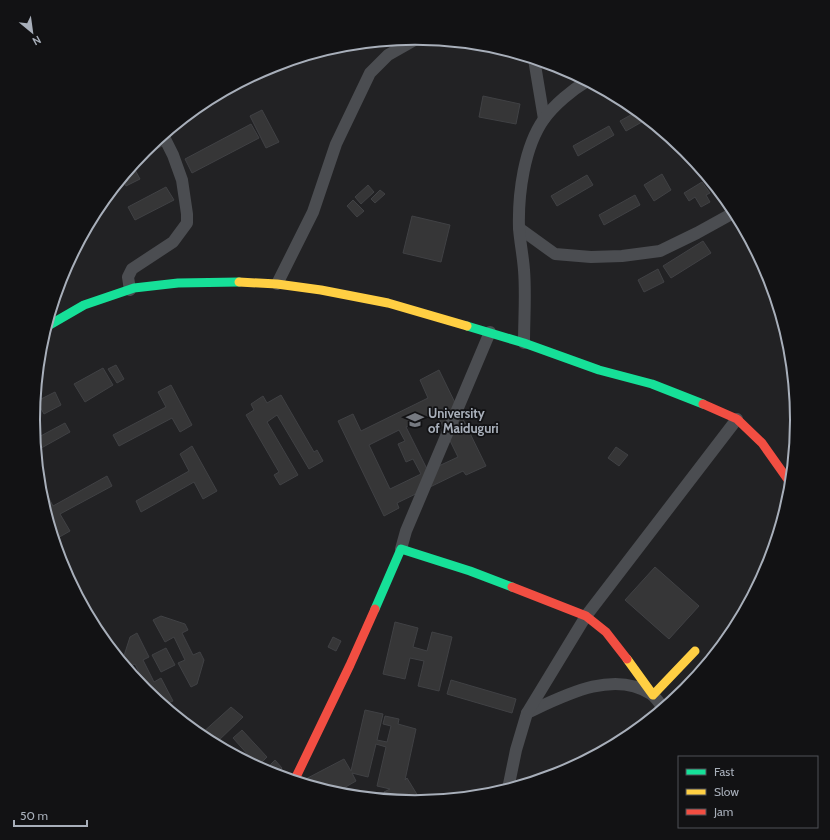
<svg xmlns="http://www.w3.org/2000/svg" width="830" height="840" font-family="Cabin,sans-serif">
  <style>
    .built { fill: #222224 }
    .building { fill: #363637; stroke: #404144; fill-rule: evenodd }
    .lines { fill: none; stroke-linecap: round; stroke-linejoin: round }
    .street { stroke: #4b4d51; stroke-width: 12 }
    .fast { stroke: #16e098; stroke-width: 9 }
    .slow { stroke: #ffcf43; stroke-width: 9 }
    .jam { stroke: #f24e42; stroke-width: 9 }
    .labels { text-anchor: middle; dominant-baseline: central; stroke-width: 3.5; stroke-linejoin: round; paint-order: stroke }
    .poi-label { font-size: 13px; font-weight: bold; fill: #a8afba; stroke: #121214; text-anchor: start }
    .rim { fill: none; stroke: #a8afba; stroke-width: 2 }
  </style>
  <rect width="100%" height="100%" fill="#181818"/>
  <!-- built -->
  <circle class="built" cx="415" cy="420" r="381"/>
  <!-- building -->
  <g class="building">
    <polygon points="483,96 520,104 516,124 479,117"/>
    <polygon points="262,110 279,142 266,148 250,116"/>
    <polygon points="638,111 647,119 626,131 620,121"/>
    <polygon points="251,124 259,138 192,173 185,159"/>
    <polygon points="609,126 614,135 578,156 573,146"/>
    <polygon points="158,139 162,146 138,158 145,150"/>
    <polygon points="134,168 140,179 126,186 122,178 127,172"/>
    <polygon points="662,174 671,190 654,201 644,185"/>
    <polygon points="587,175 593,185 557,206 551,196"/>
    <polygon points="702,182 710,193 706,195 710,202 701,207 695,197 689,201 684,193"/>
    <polygon points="368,185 374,192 361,204 355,197"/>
    <polygon points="166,187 174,200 135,220 128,207"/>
    <polygon points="380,190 385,194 375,203 371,199"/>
    <polygon points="635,195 640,205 604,225 599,215"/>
    <polygon points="353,200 364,211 357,217 347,206"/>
    <polygon points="412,216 450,225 441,262 403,253"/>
    <polygon points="703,241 711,253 671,278 663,266"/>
    <polygon points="658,269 664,282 644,292 638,280"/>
    <polygon points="116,365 124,379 117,383 108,369"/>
    <polygon points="103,368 113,385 85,402 74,384"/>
    <path d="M439,370l47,96 -20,9 -3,-4 -66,32 2,5 -15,8 -46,-95 15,-7 8,17 67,-33 -8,-18zM436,412l22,45 -30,14 -22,-44zM399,430l6,11 -7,3 8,18 7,-3 8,15 -31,15 -21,-44z"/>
    <polygon points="171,385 192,425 180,432 172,418 119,446 113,435 166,407 158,392"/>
    <polygon points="55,392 61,405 44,414 37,401"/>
    <polygon points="281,395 314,452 317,450 323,461 309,469 277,415 267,422 298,475 280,485 274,475 279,472 246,415 254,410 251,404 263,396 267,403"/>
    <polygon points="65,423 70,432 36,451 35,439"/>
    <polygon points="192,446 217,491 203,499 194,482 141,512 136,501 189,471 180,454"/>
    <polygon points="616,447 628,455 619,466 608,458"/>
    <polygon points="107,476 112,486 60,514 70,531 56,539 51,531 40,491 44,489 53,506"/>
    <polygon points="655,567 699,606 669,639 625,600"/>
    <polygon points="161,616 185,624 188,630 182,633 193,655 200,652 204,660 197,684 191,687 178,663 185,660 174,637 165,642 153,620"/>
    <polygon points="395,622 418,628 413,647 427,651 432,632 452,637 439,691 418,686 424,661 410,658 405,679 383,674"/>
    <polygon points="137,633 149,657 143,660 154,682 161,678 173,701 166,704 161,704 143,688 146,686 135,664 127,668 122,662 130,637"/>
    <polygon points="333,637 341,641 336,651 328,647"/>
    <polygon points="166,648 175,665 161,672 152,655"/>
    <polygon points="451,680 516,699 512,713 447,694"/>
    <polygon points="231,707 243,717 215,744 206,739 201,734"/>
    <polygon points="365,710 383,714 377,740 387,742 391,726 383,724 385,716 399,719 398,724 416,729 405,780 407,778 421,801 389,799 384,792 390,789 377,786 386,747 376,744 368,777 352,773 356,781 335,793 300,782 344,759 351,771"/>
    <polygon points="242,730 267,757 258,766 233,738"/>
    <polygon points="227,744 234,753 233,754 222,748"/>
    <polygon points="275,760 282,768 275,775 264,771"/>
  </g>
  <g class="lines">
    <!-- street -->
    <g class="street">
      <polyline points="534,59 544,119"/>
      <polyline points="519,228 555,254 591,257 622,256 660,251 697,233 735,212"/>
      <polyline points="277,284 313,212 336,144 370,73 388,55 418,38"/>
      <polyline points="130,290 128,277 132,269 173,242 187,223 187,214 182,180 173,155 163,135"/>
      <path d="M524,343c0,-24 2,-49 0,-73 -1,-14 -4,-28 -5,-42 -1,-34 5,-81 25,-109 10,-14 28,-29 43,-38"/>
      <polyline points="401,549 406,531 490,332"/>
      <path d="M527,713c36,-17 86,-44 124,-19 5,3 9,10 12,14"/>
      <polyline points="508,789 516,750 527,713 586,616 737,419"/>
    </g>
    <!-- fast -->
    <g class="fast">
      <polyline points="467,326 524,343 599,370 652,384 703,404"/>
      <polyline points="46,327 84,305 134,288 178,283 239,282"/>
      <polyline points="375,609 401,549 470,571 512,587"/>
    </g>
    <!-- slow -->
    <g class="slow">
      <polyline points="239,282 277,284 321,290 388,303 467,326"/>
      <polyline points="627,659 653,695 695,651"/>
    </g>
    <!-- jam -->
    <g class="jam">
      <polyline points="703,404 737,419 762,443 791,484"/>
      <polyline points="512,587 586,616 606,632 627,659"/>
      <polyline points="296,777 350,665 375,609"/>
    </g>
  </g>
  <!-- icons -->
  <defs>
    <g id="university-bare" transform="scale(1.38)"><path d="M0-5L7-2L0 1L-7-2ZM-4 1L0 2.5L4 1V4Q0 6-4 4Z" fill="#767a81" stroke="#121214" stroke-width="2.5" paint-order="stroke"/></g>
  </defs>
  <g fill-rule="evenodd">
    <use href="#university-bare" x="415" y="420"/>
  </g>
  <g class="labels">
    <!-- poi labels -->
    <g class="poi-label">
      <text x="428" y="413">University<tspan x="428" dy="15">of Maiduguri</tspan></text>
    </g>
  </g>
  <!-- crop -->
  <path d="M0 0H830V840H0ZM40 420a375 375 0 1 1 750 0a375 375 0 1 1-750 0Z" fill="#121214" fill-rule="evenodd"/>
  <path class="rim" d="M40 420a375 375 0 1 1 750 0a375 375 0 1 1-750 0Z"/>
  <!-- legend -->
  <rect x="678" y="756" width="140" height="72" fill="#121214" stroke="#4e5156"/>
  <rect x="686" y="769" width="20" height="6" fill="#16e098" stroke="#4e5156"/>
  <text x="714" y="776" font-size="12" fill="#a8afba">Fast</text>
  <rect x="686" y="789" width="20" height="6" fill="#ffcf43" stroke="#4e5156"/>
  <text x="714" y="796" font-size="12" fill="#a8afba">Slow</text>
  <rect x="686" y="809" width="20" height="6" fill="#f24e42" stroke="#4e5156"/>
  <text x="714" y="816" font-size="12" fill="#a8afba">Jam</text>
  <!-- north arrow -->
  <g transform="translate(32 32) rotate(151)" stroke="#121214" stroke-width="3" paint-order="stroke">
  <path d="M0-3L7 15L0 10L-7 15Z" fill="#a8afba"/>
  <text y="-6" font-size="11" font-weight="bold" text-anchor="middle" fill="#a8afba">N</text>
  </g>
  <!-- scale -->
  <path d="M14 820v6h73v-6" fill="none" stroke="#a8afba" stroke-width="2"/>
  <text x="20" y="820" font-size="12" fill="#a8afba" stroke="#121214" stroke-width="3" paint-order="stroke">50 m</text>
</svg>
